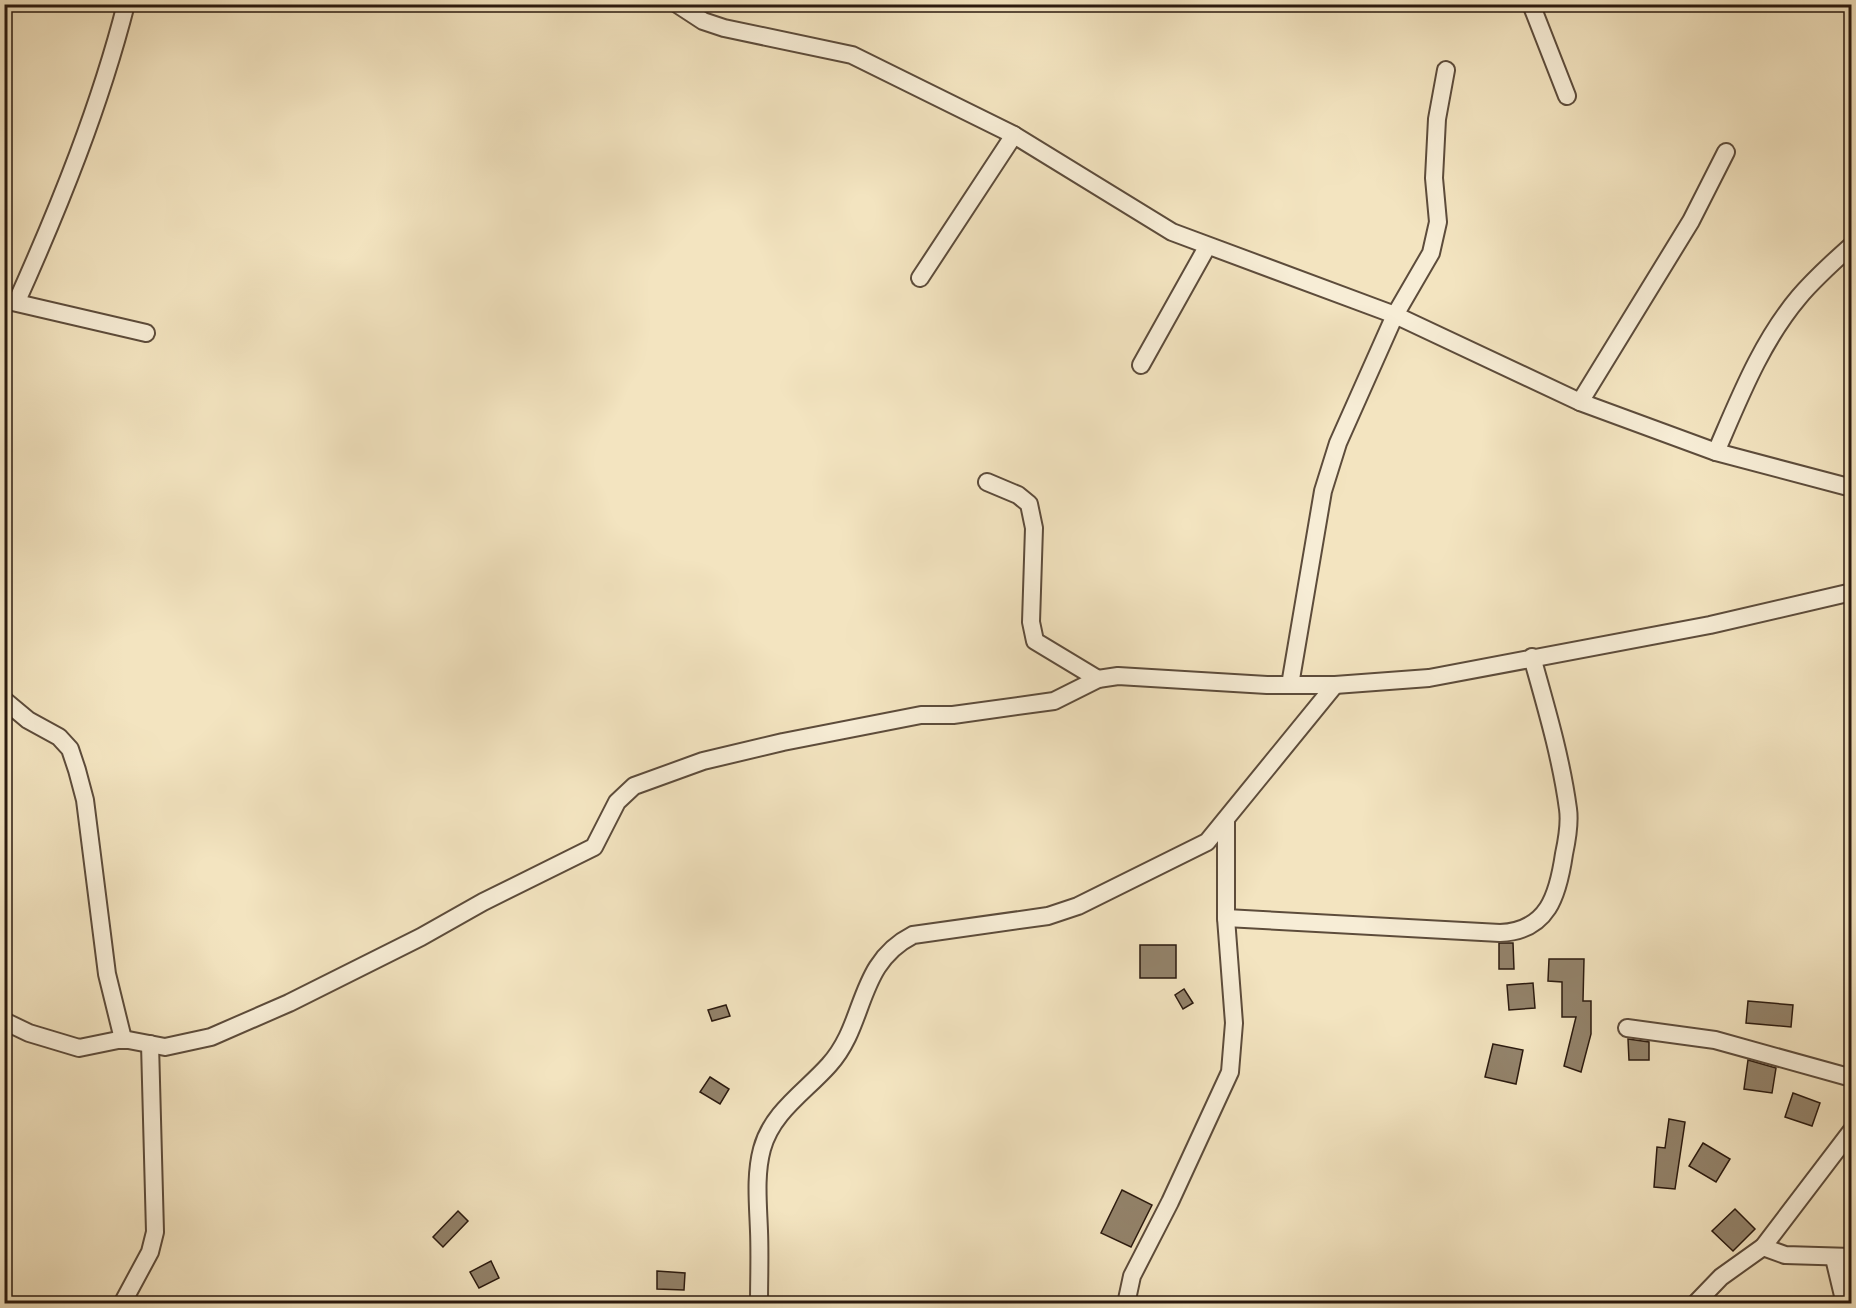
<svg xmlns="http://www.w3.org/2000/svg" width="1856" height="1308" font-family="'IM FELL DW Pica',serif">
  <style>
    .building { fill: #93836b; stroke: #2b1a0f; stroke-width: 1.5 }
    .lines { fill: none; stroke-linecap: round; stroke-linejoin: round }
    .street-casing { stroke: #5d4c3b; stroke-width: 20 }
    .street { stroke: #f7edd6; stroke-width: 16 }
  </style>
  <rect width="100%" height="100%" fill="#f3e4c0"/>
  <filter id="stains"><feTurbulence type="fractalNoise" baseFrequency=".00333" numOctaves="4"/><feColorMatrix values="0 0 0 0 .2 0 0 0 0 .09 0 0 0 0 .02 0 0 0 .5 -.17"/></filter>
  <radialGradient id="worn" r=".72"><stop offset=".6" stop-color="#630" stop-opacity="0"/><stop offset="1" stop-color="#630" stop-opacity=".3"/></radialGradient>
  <!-- building -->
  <g class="building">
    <polygon points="1499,943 1513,943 1514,969 1499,969"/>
    <rect x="1140" y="945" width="36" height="33"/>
    <polygon points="1549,959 1584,959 1583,1001 1591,1001 1591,1034 1581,1072 1564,1066 1576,1017 1562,1017 1562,982 1548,981"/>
    <polygon points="1533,983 1535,1008 1509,1010 1507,985"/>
    <polygon points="1184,989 1193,1003 1183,1009 1175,995"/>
    <polygon points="1748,1001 1793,1005 1791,1027 1746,1023"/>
    <polygon points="726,1005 730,1016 712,1021 708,1010"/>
    <polygon points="1628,1039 1649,1042 1649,1060 1629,1060"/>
    <polygon points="1493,1044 1523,1050 1516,1084 1485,1077"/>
    <polygon points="1748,1060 1776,1068 1772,1093 1744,1089"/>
    <polygon points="710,1077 729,1089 720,1104 700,1092"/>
    <polygon points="1793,1093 1820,1103 1812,1126 1785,1117"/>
    <polygon points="1669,1119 1685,1122 1675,1189 1654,1187 1657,1147 1665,1148"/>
    <polygon points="1703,1143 1730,1159 1716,1182 1689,1166"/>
    <polygon points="1122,1190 1152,1205 1131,1247 1101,1233"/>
    <polygon points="1735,1209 1755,1229 1733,1251 1712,1231"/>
    <polygon points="458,1211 468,1221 443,1247 433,1237"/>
    <polygon points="491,1261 499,1278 479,1288 470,1272"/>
    <polygon points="657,1271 685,1273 684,1290 657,1289"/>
  </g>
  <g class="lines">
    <!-- street casing -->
    <g class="street-casing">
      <g id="street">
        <polyline points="677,4 703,21 724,28 852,55 1014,135 1172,232 1395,315 1580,402 1716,452 1852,488"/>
        <polyline points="1531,4 1567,96"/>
        <polyline points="920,278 1014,135"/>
        <polyline points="4,300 146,333"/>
        <path d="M17,301c43,-96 83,-195 109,-297"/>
        <polyline points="1141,365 1207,247"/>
        <polyline points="1580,402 1691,221 1726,152"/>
        <path d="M1716,452c23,-53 45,-110 83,-155 16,-19 34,-35 53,-52"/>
        <polyline points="987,482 1018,495 1029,504 1034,528 1031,622 1035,641 1098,679"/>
        <polyline points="1290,685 1323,491 1338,443 1395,315 1431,253 1438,222 1434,178 1437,119 1446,70"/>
        <polyline points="4,700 28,720 59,737 70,749 77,770 85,800 107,974 123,1039"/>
        <path d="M1226,918l274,15c48,-2 58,-38 64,-79 3,-14 6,-31 4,-45 -7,-52 -22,-102 -36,-152"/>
        <polyline points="4,1021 29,1033 79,1048 123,1039 165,1047 211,1037 289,1003 421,937 483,902 594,847 617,802 634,786 703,761 783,742 921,715 953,715 1054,701 1098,679 1118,676 1267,685 1335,685 1429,678 1710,625 1852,592"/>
        <polyline points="1627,1028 1715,1040 1852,1078"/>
        <polyline points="1763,1247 1785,1255 1852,1257"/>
        <polyline points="1834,1258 1845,1304"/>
        <polyline points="122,1304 150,1252 155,1232 150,1044"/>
        <path d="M759,1304c0,-25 1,-49 0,-73 -1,-28 -4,-56 3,-82 10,-37 43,-57 67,-84 38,-42 27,-101 84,-130l135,-19 30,-10 129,-64 128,-157"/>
        <polyline points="1126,1304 1132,1276 1170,1202 1230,1072 1234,1023 1226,918 1226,822"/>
        <polyline points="1695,1304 1721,1277 1763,1247 1852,1130"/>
      </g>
    </g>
    <!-- street -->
    <use href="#street" class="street"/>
  </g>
  <!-- margin -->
  <rect width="1856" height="1308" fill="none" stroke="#f3e4c0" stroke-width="24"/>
  <rect x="6" y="6" width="1844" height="1296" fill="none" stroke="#2b1a0f" stroke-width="3"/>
  <rect x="12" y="12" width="1832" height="1284" fill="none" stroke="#2b1a0f" stroke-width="1.5"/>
  <rect width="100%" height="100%" filter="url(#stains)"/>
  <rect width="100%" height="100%" fill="url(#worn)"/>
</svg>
